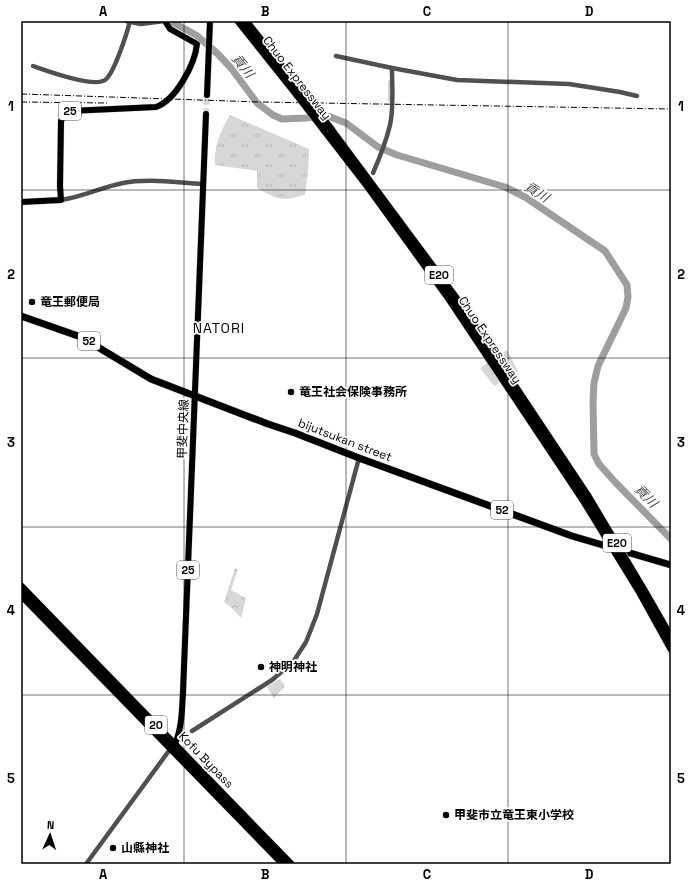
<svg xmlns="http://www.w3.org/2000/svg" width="692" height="885" font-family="'Space Grotesk','Noto Sans JP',sans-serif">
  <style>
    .grass { fill: url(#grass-tufts) }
    .park { fill: url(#park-crowns) }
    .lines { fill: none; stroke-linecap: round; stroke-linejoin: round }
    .stream { stroke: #9e9e9e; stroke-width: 1 }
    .river { stroke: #9e9e9e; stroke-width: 7 }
    .major-tunnel { stroke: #d9d9d9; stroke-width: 6; stroke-dasharray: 6 3; stroke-linecap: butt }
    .major-casing { stroke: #dbdbdb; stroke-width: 7 }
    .highway-casing { stroke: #dbdbdb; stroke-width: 8 }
    .minor { stroke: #505050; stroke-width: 4.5 }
    .major { stroke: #000; stroke-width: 6 }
    .highway { stroke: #000; stroke-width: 7 }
    .rail { stroke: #000; stroke-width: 1; stroke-dasharray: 6 2 1 2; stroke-linecap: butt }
    .highway-bridge-casing { stroke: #dbdbdb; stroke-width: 8; stroke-linecap: butt }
    .highway-bridge { stroke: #000; stroke-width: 7 }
    .grid { fill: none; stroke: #000; stroke-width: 1; stroke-opacity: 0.55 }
    .poi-dot { fill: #000; stroke: #fff; stroke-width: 1.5 }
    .labels { text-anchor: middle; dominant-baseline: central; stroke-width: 3.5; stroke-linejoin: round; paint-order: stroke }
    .shield { fill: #fff; stroke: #4c4c4c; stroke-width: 1 }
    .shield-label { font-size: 11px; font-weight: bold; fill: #000 }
    .street-label { font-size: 12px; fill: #000; stroke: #fff }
    .poi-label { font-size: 12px; font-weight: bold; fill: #000; stroke: #fff; text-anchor: start }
    .water-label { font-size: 13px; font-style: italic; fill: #3f3f3f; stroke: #fff }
    .quarter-label { font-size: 14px; letter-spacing: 1px; fill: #000; stroke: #fff }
    .neatline { fill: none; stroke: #000; stroke-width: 1.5 }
    .grid-label { font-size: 13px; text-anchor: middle; font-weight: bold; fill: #000 }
  </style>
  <defs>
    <pattern id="grass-tufts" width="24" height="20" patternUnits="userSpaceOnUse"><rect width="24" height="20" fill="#d7d7d7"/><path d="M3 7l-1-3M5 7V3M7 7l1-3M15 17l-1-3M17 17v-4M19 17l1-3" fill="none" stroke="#b7b7b7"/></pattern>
    <pattern id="park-crowns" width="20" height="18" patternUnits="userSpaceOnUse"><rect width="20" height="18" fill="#d7d7d7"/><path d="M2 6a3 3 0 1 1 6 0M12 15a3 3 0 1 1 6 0" fill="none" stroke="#b7b7b7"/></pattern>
  </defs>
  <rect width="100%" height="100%" fill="#fff"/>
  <!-- grass -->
  <path class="grass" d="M230,115l79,34 -1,24 -3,21c-22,9 -28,5 -48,-6v-17l-42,-6c-2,-16 6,-36 15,-50z"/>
  <!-- park -->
  <g class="park">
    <polygon points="507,350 518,371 494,386 480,368"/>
    <polygon points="235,568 238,569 231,590 246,598 241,618 232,608 224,602"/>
    <polygon points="280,679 285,686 274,698 267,687"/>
  </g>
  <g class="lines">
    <!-- stream -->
    <polyline class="stream" points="389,81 389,101"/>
    <!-- river -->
    <polyline class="river" points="170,21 196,35 218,54 231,68 257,103 273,115 282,119 306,118 328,116 346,123 378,147 397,155 505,187 525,197 605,251 627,285 628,297 626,308 598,366 594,383 593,401 594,454 599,464 615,482 671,539"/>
    <!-- major-tunnel -->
    <polyline class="major-tunnel" points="206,114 207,95"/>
    <!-- major casing -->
    <g class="major-casing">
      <g id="major">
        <polyline points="207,95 210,21"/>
        <path d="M21,202l40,-2 -1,-14 1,-65 3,-7 6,-3 86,-4c20,-7 39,-43 41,-63l-27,-15 -5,-8"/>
        <path d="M175,744c7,-16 7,-35 8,-52l23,-578"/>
      </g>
    </g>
    <!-- highway casing -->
    <g class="highway-casing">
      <g id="highway">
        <polyline points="238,21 297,95"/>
        <polyline points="246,21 304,94"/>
        <polyline points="331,129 457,299 588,496"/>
        <polyline points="324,130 365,183 449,299 583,500"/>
        <polyline points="21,316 81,337 151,379 268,424 295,433 359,458 572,536 671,565"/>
        <polyline points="21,586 291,864"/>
        <polyline points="644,590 671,637"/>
        <polyline points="640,593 671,649"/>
        <polyline points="21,595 283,864"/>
      </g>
    </g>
    <!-- minor -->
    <g class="minor">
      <polyline points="126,21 141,24 164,21"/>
      <polyline points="336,56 392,68 457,80 569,84 620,92 637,96"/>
      <path d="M33,66c14,5 60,22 72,14 9,-6 22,-47 25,-59"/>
      <path d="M373,173c7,-16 13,-31 17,-48 4,-18 2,-38 2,-57"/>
      <path d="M61,200c22,-3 41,-13 62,-17 26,-5 55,0 80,1"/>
      <polyline points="192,731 272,680 293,662 306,642 317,614 359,458"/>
      <polyline points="86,864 171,748"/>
    </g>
    <!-- major -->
    <use href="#major" class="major"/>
    <!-- highway -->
    <use href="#highway" class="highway"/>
    <!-- rail -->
    <g class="rail">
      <polyline points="21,94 260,102 671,109"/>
      <polyline points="21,102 107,103"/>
    </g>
    <!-- highway-bridge casing -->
    <g class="highway-bridge-casing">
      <g id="highway-bridge">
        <polyline points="304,94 331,129"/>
        <polyline points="297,95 324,130"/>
        <polyline points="588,496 644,590"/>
        <polyline points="583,500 640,593"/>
      </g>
    </g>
    <!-- highway-bridge -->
    <use href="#highway-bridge" class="highway-bridge"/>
  </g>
  <!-- grid -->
  <path class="grid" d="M184,21v843M346,21v843M508,21v843M21,190h650M21,358h650M21,527h650M21,695h650"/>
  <!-- markers -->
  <g class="poi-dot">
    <circle cx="32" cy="302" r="4"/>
    <circle cx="291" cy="392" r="4"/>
    <circle cx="261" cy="667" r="4"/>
    <circle cx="446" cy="815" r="4"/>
    <circle cx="113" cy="848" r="4"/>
  </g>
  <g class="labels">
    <!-- shield labels -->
    <g class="shield">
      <rect x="59" y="102" width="22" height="18" rx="3"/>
      <rect x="425" y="266" width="28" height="18" rx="3"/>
      <rect x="78" y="332" width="22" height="18" rx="3"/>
      <rect x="491" y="501" width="22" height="18" rx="3"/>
      <rect x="603" y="534" width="28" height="18" rx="3"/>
      <rect x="177" y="561" width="22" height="18" rx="3"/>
      <rect x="145" y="716" width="22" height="18" rx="3"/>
    </g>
    <g class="shield-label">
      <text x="70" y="111">25</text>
      <text x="439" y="275">E20</text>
      <text x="89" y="341">52</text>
      <text x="502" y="510">52</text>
      <text x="617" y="543">E20</text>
      <text x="188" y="570">25</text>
      <text x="156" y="725">20</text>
    </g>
    <!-- street labels -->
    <g class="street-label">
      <text transform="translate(297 78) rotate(52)">Chuo Expressway</text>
      <text transform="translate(490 340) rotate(56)">Chuo Expressway</text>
      <text transform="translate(183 429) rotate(-88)">甲斐中央線</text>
      <text transform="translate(345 440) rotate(21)">bijutsukan street</text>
      <text transform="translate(206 760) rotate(46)">Kofu Bypass</text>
    </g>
    <!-- poi labels -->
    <g class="poi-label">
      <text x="40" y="302">竜王郵便局</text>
      <text x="299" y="392">竜王社会保険事務所</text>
      <text x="269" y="667">神明神社</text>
      <text x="454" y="815">甲斐市立竜王東小学校</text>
      <text x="121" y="848">山縣神社</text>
    </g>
    <!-- water labels -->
    <g class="water-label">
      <text transform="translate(243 66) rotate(51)">貢川</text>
      <text transform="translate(537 192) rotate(32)">貢川</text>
      <text transform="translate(646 496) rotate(45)">貢川</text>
    </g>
    <!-- quarter labels -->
    <g class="quarter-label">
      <text x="219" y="328">NATORI</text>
    </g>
  </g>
  <!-- border -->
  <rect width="692" height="885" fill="none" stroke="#ffffff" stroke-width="44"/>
  <!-- north arrow -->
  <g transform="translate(50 835) rotate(3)" stroke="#ffffff" stroke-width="3" paint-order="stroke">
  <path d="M0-3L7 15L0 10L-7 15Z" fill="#000000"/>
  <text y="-6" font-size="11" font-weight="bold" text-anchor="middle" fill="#000000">N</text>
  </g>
  <rect x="22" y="22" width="648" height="841" class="neatline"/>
  <g class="grid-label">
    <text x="103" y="16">A</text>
    <text x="265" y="16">B</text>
    <text x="427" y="16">C</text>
    <text x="589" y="16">D</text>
    <text x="11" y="111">1</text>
    <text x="681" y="111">1</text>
    <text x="11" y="279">2</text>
    <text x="681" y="279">2</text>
    <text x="11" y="447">3</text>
    <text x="681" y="447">3</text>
    <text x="11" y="615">4</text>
    <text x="681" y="615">4</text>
    <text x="11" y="783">5</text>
    <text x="681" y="783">5</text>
    <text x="103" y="879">A</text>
    <text x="265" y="879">B</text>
    <text x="427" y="879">C</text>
    <text x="589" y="879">D</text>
  </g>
</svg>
